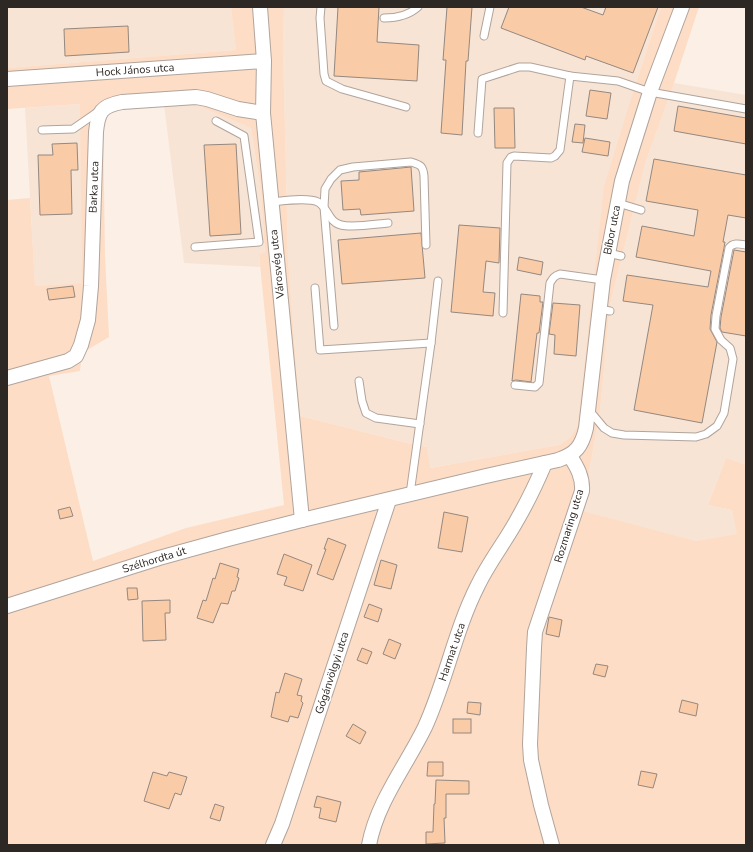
<svg xmlns="http://www.w3.org/2000/svg" width="753" height="852" font-family="'Nunito Sans',sans-serif">
  <style>
    .built { fill: #f7e4d5 }
    .green { fill: #fdddc5; fill-rule: evenodd }
    .building { fill: #facba7; stroke: #948880 }
    .lines { fill: none; stroke-linecap: round; stroke-linejoin: round }
    .lane-casing { stroke: #b1a49c; stroke-width: 9 }
    .street-casing { stroke: #b1a49c; stroke-width: 16 }
    .lane { stroke: #fff; stroke-width: 7 }
    .street { stroke: #fff; stroke-width: 14 }
    .labels { text-anchor: middle; dominant-baseline: central; stroke-width: 3.5; stroke-linejoin: round; paint-order: stroke }
    .street-label { font-size: 11px; fill: #2d2824; stroke: #fff }
  </style>
  <rect width="100%" height="100%" fill="#fcefe6"/>
  <!-- built -->
  <g class="built">
    <polygon points="7,7 231,7 236,50 7,68"/>
    <polygon points="284,7 661,7 633,92 578,423 574,434 569,440 559,445 429,468 427,447 407,443 300,416 288,259 283,48"/>
    <polygon points="674,83 746,95 746,465 726,458 708,505 732,510 738,534 696,541 582,512 600,411 610,305 645,164"/>
    <polygon points="189,102 251,128 261,193 265,254 259,254 260,267 184,263 164,105"/>
    <polygon points="81,104 82,283 35,286 25,108"/>
  </g>
  <!-- green -->
  <path class="green" d="M231,7h53l-1,41 5,211 12,157 107,27 20,4 3,21 129,-23c12,-6 14,-9 19,-22l26,-236 29,-95 28,-85h38l-25,76 -29,81 -35,141 -10,106 -18,100 114,30 41,-7 -5,-24 -24,-5 18,-47 20,7v380h-739v-645l23,-2 5,88 47,-3 -2,-179 -73,5v-41l229,-18zM189,102l62,26 10,65 4,60 -6,1 25,251 -98,23 -93,33 -44,-185 31,-5 2,-18 27,-16 -4,-80 -2,-136 5,-8 8,-3z"/>
  <!-- building -->
  <g class="building">
    <polygon points="338,7 379,7 377,42 419,45 417,81 334,76"/>
    <polygon points="447,7 472,7 468,61 466,61 462,135 441,133 446,60 443,60"/>
    <polygon points="509,7 581,7 603,15 606,7 658,7 633,73 586,56 585,60 501,28"/>
    <polygon points="128,26 129,52 65,56 64,29"/>
    <polygon points="590,90 611,93 607,119 586,116"/>
    <polygon points="678,106 746,118 746,144 674,131"/>
    <polygon points="494,108 514,108 515,148 495,148"/>
    <polygon points="575,124 585,125 583,143 572,142"/>
    <polygon points="585,138 610,142 608,156 582,152"/>
    <polygon points="77,143 78,170 71,170 72,214 40,215 38,155 53,155 52,144"/>
    <polygon points="236,144 241,234 210,236 204,145"/>
    <polygon points="654,159 746,175 746,218 728,215 723,242 725,242 724,248 711,315 710,329 717,342 702,423 634,410 653,305 623,301 627,275 708,287 711,271 636,257 642,226 694,236 698,210 646,201"/>
    <polygon points="411,167 414,211 361,215 360,209 343,210 341,181 359,180 359,172"/>
    <polygon points="459,225 500,228 499,263 486,261 483,292 495,293 493,316 451,312"/>
    <polygon points="421,233 425,278 342,284 338,240"/>
    <polygon points="734,250 746,252 746,336 722,332 720,328 721,317"/>
    <polygon points="519,257 543,262 541,275 517,270"/>
    <polygon points="73,286 75,297 49,300 47,289"/>
    <polygon points="521,294 540,296 540,302 543,302 539,333 537,333 531,382 516,380 512,381"/>
    <polygon points="553,303 580,305 576,356 554,354 555,335 549,334"/>
    <polygon points="70,507 73,516 60,519 58,510"/>
    <polygon points="444,512 468,517 462,552 438,548"/>
    <polygon points="328,538 346,545 333,580 317,574 326,549 324,549"/>
    <polygon points="284,554 312,565 303,591 284,585 287,577 277,574"/>
    <polygon points="381,560 397,565 391,589 374,585"/>
    <polygon points="220,563 239,569 237,577 239,578 235,591 232,591 228,604 221,603 213,623 197,618 203,600 206,601 213,578 215,579"/>
    <polygon points="127,588 137,588 138,599 128,600"/>
    <polygon points="170,600 170,613 165,613 166,640 143,641 142,601"/>
    <polygon points="369,604 382,609 378,622 364,617"/>
    <polygon points="549,617 562,620 559,637 546,634"/>
    <polygon points="389,639 401,644 395,659 383,654"/>
    <polygon points="362,648 372,652 367,664 357,660"/>
    <polygon points="596,664 608,666 605,677 593,674"/>
    <polygon points="285,673 302,679 297,695 302,696 301,701 303,703 298,718 290,716 288,722 271,717 276,692 279,693"/>
    <polygon points="682,700 698,704 696,716 679,712"/>
    <polygon points="468,702 481,703 480,715 467,713"/>
    <rect x="453" y="719" width="18" height="14"/>
    <polygon points="353,724 366,732 360,744 346,736"/>
    <polygon points="428,762 443,762 443,776 427,776"/>
    <polygon points="641,771 657,774 653,788 638,785"/>
    <polygon points="153,772 167,776 169,772 187,777 181,795 175,793 169,809 144,801"/>
    <polygon points="436,780 469,781 469,794 446,794 446,818 444,818 445,843 426,844 426,832 433,832 434,804 435,804"/>
    <polygon points="317,796 341,802 336,822 319,818 321,808 314,807"/>
    <polygon points="215,804 224,807 220,821 210,818"/>
  </g>
  <g class="lines">
    <!-- lane casing -->
    <g class="lane-casing">
      <g id="lane">
        <polyline points="321,7 320,18 324,74 326,81 342,89 406,107"/>
        <path d="M384,18c13,0 24,-2 34,-11"/>
        <polyline points="484,36 490,7"/>
        <polyline points="42,130 73,129 99,111"/>
        <polyline points="478,133 482,79 519,67 530,67 570,76"/>
        <path d="M271,202c12,-1 36,-5 47,0 10,5 10,20 23,23 12,3 35,-1 47,-2"/>
        <polyline points="618,203 641,210"/>
        <polyline points="195,247 259,242 244,136 216,121"/>
        <polyline points="608,253 621,256"/>
        <polyline points="315,288 320,350 431,343"/>
        <polyline points="600,309 610,311"/>
        <polyline points="503,313 507,163 511,157 514,156 551,158 555,156 560,150 570,76 618,81 650,92 746,109"/>
        <path d="M334,326l-10,-119 1,-18 6,-10 9,-9 13,-3 58,-5c10,3 12,4 13,14l2,69"/>
        <polyline points="359,381 362,401 366,413 376,418 420,424"/>
        <path d="M515,385l20,2 4,-4 11,-100c3,-5 4,-7 10,-9l43,6"/>
        <path d="M589,410l15,18 8,5 12,2 72,2 10,-3 11,-8 7,-13 9,-54 -3,-11 -9,-8 -6,-11 1,-13 13,-68c4,-6 11,-4 17,-3"/>
        <polyline points="410,494 431,343 438,281"/>
      </g>
    </g>
    <!-- street casing -->
    <g class="street-casing">
      <g id="street">
        <polyline points="260,7 264,61 263,113 302,520"/>
        <polyline points="7,79 264,61"/>
        <path d="M7,378l61,-17 8,-5 5,-11 7,-25 3,-34 5,-154c2,-20 5,-26 26,-30l74,-5 11,2 31,10 25,4"/>
        <path d="M7,606l152,-48 69,-19 74,-19 184,-44 72,-16c18,-6 24,-14 28,-32l17,-148 19,-99 28,-89 32,-85"/>
        <polyline points="273,845 282,824 389,500"/>
        <path d="M369,845c8,-43 37,-79 56,-118 21,-46 30,-97 53,-142 11,-23 27,-43 39,-65 11,-19 20,-38 28,-57"/>
        <path d="M552,845l-11,-40 -10,-45 -1,-16 4,-96 1,-16 47,-141c1,-14 -5,-24 -12,-35"/>
      </g>
    </g>
    <!-- lane -->
    <use href="#lane" class="lane"/>
    <!-- street -->
    <use href="#street" class="street"/>
  </g>
  <g class="labels">
    <!-- street labels -->
    <g class="street-label">
      <text transform="translate(135 70) rotate(-4)">Hock János utca</text>
      <text transform="translate(94 187) rotate(-88)">Barka utca</text>
      <text transform="translate(612 230) rotate(-79)">Bíbor utca</text>
      <text transform="translate(277 264) rotate(-96)">Városvég utca</text>
      <text transform="translate(569 526) rotate(-73)">Rozmaring utca</text>
      <text transform="translate(154 560) rotate(-17)">Szélhordta út</text>
      <text transform="translate(452 652) rotate(-71)">Harmat utca</text>
      <text transform="translate(332 673) rotate(-72)">Gógánvölgyi utca</text>
    </g>
  </g>
  <!-- border -->
  <rect width="753" height="852" fill="none" stroke="#2d2824" stroke-width="16"/>
</svg>
